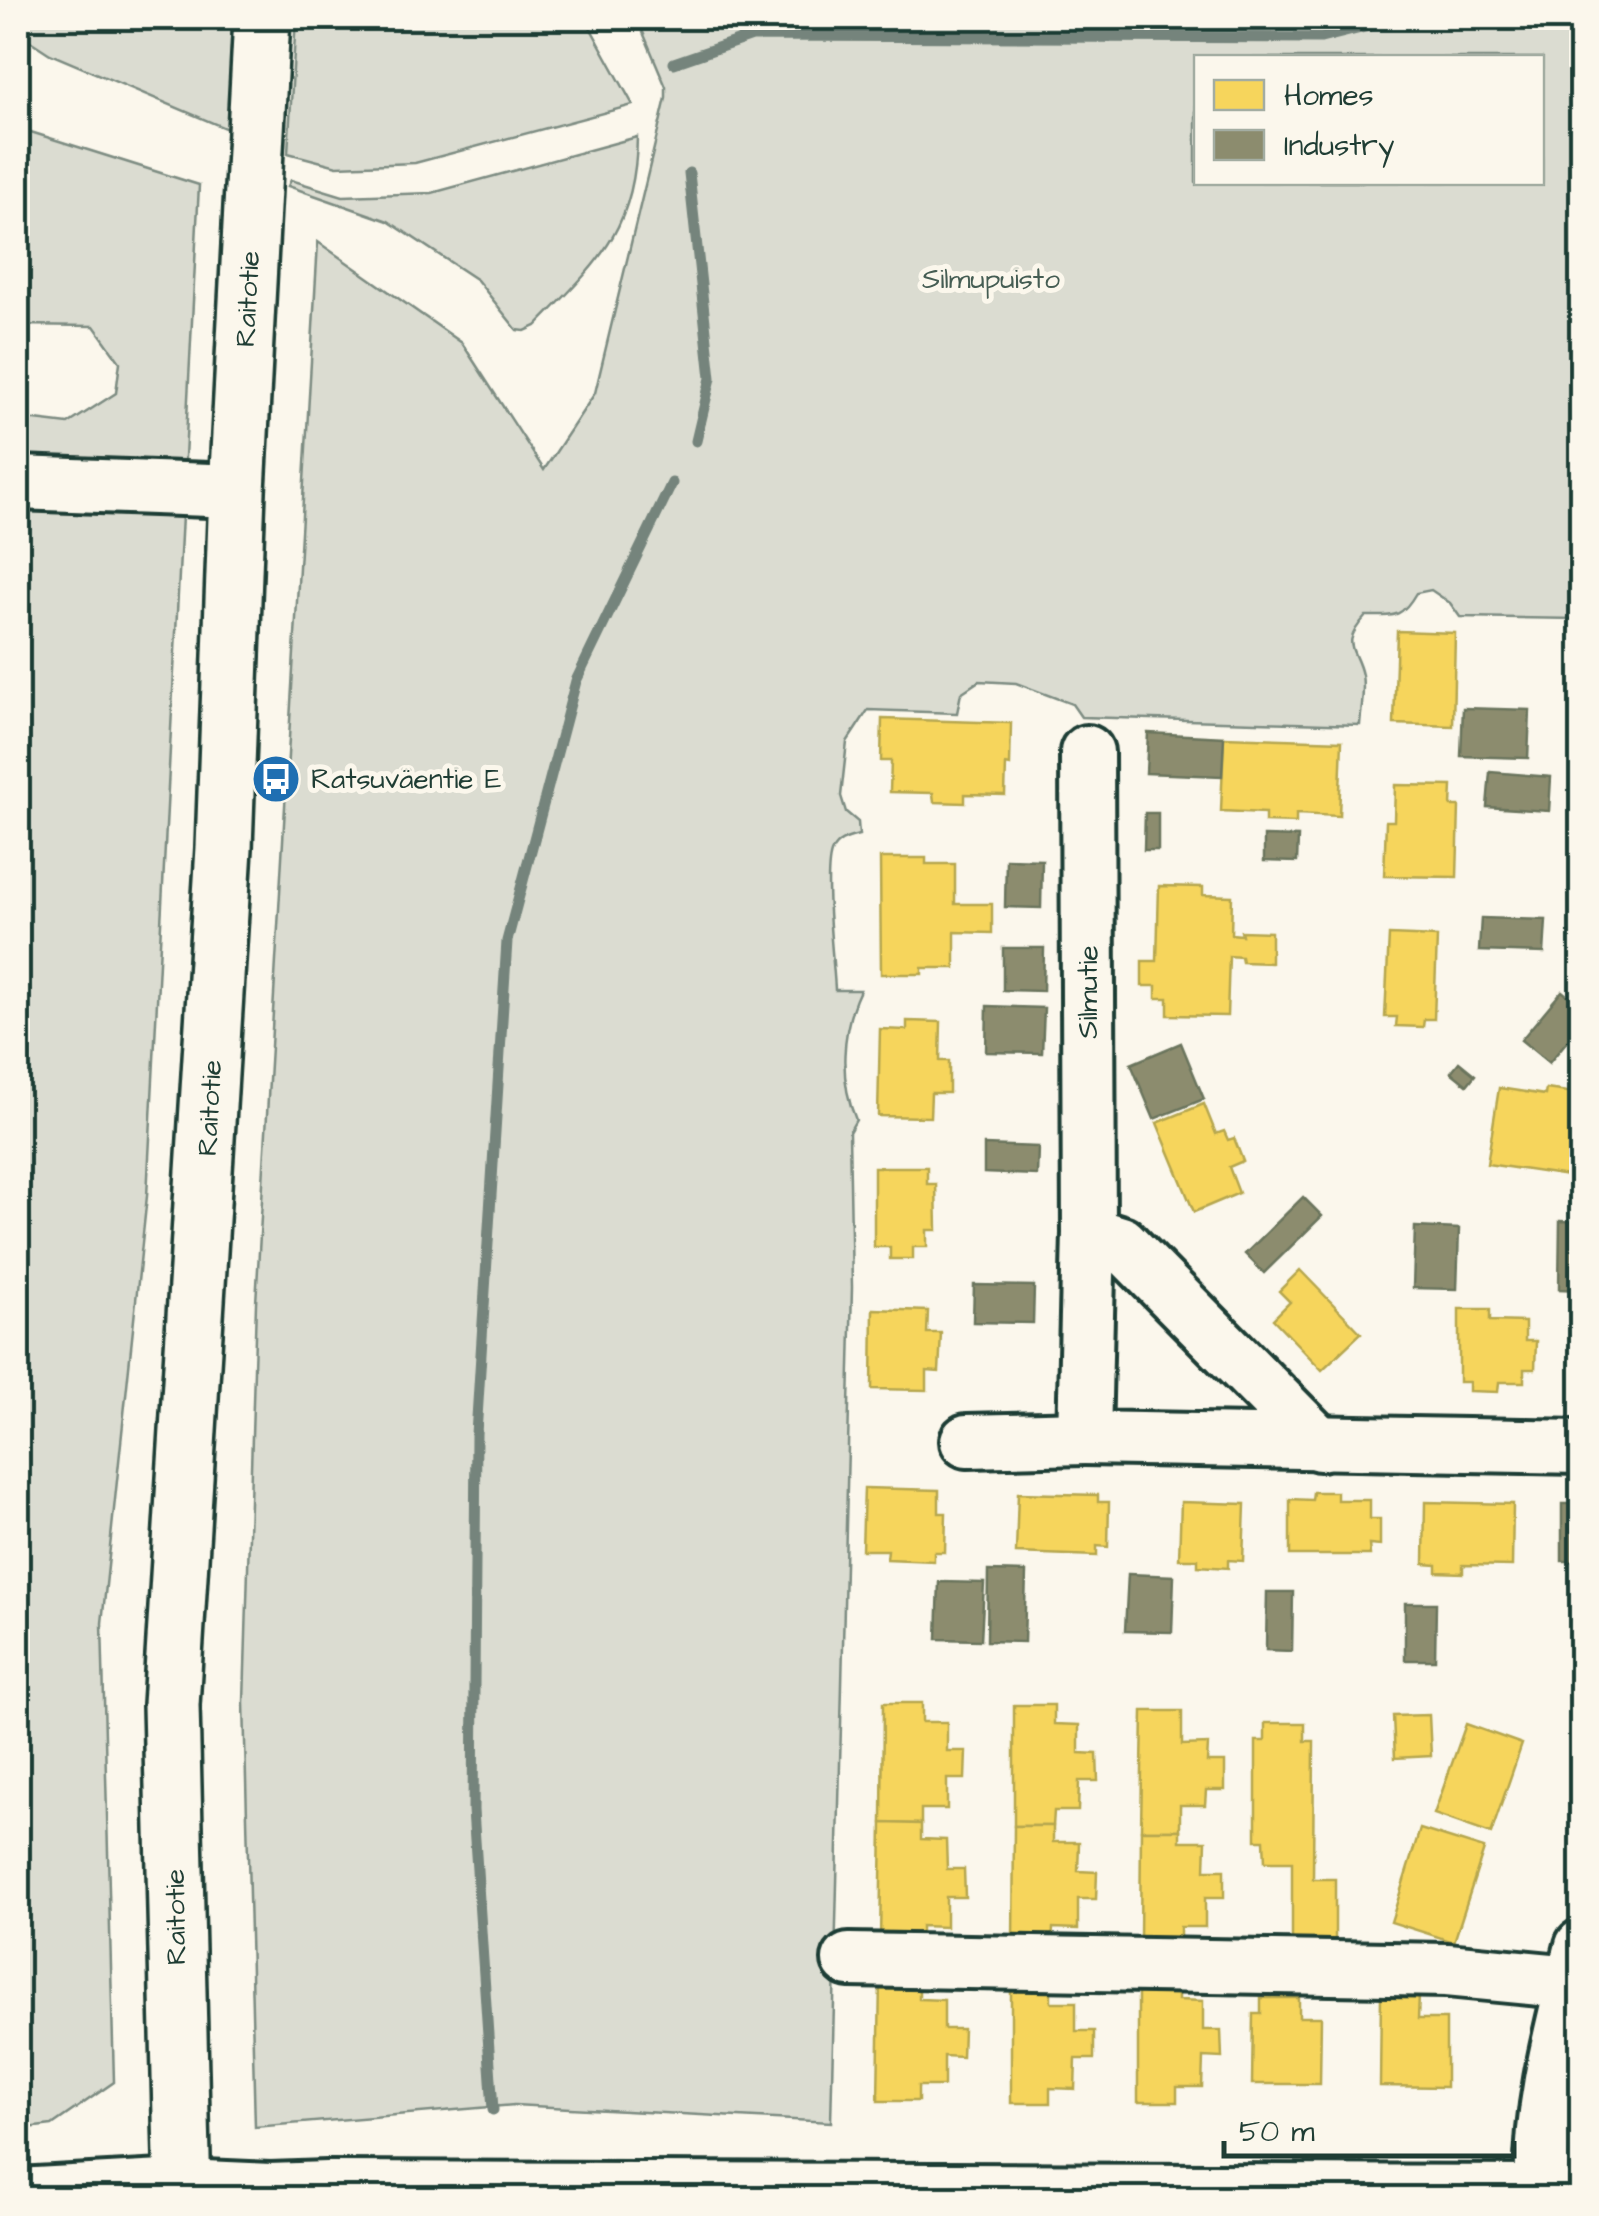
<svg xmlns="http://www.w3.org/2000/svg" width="1599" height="2216" font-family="'Architects Daughter',sans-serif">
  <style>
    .green { fill: #dbdcd1; stroke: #7d8c82; stroke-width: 2.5; fill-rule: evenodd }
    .homes { fill: #f6d55c; stroke: #b6a750; stroke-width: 2.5 }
    .industry { fill: #8c8c6e; stroke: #6b745d; stroke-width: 2.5 }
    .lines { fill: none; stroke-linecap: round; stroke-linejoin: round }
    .stream { stroke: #74847b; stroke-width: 11 }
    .minor-casing { stroke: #1f3d34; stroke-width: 60 }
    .major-casing { stroke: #1f3d34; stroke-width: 62 }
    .minor { stroke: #fbf7ec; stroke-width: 52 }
    .major { stroke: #fbf7ec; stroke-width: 55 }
    .labels { text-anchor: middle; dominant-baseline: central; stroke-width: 10; stroke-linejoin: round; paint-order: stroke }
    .park-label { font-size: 28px; fill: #455d53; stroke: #fbf7ec }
    .street-label { font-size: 28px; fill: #1f3d34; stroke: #fbf7ec }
    .poi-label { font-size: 28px; fill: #1f3d34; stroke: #fbf7ec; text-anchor: start }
  </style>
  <rect width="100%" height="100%" fill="#fbf7ec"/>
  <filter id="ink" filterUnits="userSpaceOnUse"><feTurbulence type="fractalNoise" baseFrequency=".01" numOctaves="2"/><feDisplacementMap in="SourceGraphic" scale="20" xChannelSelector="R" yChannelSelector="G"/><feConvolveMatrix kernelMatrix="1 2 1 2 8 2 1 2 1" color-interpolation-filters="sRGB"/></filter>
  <g filter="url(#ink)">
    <!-- green -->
    <g class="green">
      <polygon points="18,18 239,18 234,132 50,54 18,33"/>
      <polygon points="296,18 585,18 633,105 415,163 337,166 288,153"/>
      <path d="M637,18h944v601l-121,-2 -10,-14 -19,-13 -15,3c-15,26 -22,23 -50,23 -27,30 -10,31 -4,59 3,15 -1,35 -2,50l-279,-8 -9,-13 -56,-21 -37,-2 -18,12 -4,20 -89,-3 -21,32 -6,54 5,16 12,10 1,13c-11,3 -22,5 -27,16 -10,20 2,112 3,139h25c-19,40 -21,90 -4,130l-7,12 3,155 -21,835 -317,-17 -259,22 -11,-425 12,-399 62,-1061 144,101 82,127 51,-77 71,-295v-11zM1196,58h346v124h-346z"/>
      <polygon points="18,128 199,185 147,1196 102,1623 114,2082 52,2125 18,2129 18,418 68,424 116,393 120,362 94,326 18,325"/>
      <path d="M637,137c-1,93 -40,126 -101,189l-11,5 -8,-1 -40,-50 -89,-59 -100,-35 3,-6 52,16 89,-3z"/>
    </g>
    <!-- homes -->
    <g class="homes">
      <polygon points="1397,631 1455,633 1453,726 1394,724"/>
      <polygon points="882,719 1011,723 1010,765 1006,764 1005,795 965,794 965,803 934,802 933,793 890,792 891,761 881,761"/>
      <polygon points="1224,737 1342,741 1339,816 1296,814 1296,823 1265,822 1265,813 1221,811"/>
      <polygon points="1395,785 1452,786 1451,806 1459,806 1457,877 1384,876 1386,821 1394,821"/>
      <polygon points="880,858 926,858 926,864 955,864 955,904 992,904 992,933 955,932 955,968 922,968 922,974 881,974"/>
      <polygon points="1159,886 1203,887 1203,895 1232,896 1231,934 1242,935 1241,931 1271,932 1271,963 1242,962 1241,957 1229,956 1227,1016 1168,1015 1168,998 1156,998 1156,986 1142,986 1142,961 1157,961"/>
      <polygon points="1389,935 1437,937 1434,1019 1424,1019 1423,1027 1396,1026 1397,1017 1385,1017"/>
      <polygon points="907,1021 941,1022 940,1061 949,1061 949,1093 931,1093 930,1117 878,1116 880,1029 907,1030"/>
      <polygon points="1499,1088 1545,1095 1546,1089 1582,1094 1582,1178 1487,1164"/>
      <polygon points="1204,1104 1216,1134 1224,1131 1228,1140 1234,1138 1243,1161 1229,1167 1239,1193 1194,1212 1157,1123"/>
      <polygon points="874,1167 927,1167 927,1184 936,1184 937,1230 927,1230 927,1247 913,1247 913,1259 890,1259 890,1247 874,1247"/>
      <polygon points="1300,1270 1361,1333 1322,1370 1273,1319 1290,1302 1279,1291"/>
      <polygon points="873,1309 928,1311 927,1333 941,1333 939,1372 927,1371 927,1390 872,1389"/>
      <polygon points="1459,1309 1490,1309 1490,1321 1525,1322 1525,1341 1536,1341 1535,1369 1524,1369 1524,1382 1499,1382 1498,1392 1469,1391 1469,1382 1459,1382"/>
      <polygon points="864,1488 939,1490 939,1513 946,1513 945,1552 934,1552 934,1561 887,1559 888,1550 862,1550"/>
      <polygon points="1313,1492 1337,1492 1337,1500 1370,1500 1370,1519 1380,1519 1380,1546 1369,1545 1370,1555 1290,1555 1290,1499 1312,1500"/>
      <polygon points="1018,1493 1098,1495 1098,1502 1109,1502 1108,1547 1097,1546 1097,1556 1016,1553"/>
      <polygon points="1181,1502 1245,1504 1243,1561 1228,1560 1228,1568 1198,1566 1198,1559 1179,1559"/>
      <polygon points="1425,1502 1513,1504 1512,1566 1463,1565 1463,1573 1437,1572 1437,1565 1424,1564"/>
      <polygon points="883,1703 922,1703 922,1722 947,1722 947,1751 966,1751 965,1779 947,1779 947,1809 921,1809 921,1824 882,1823"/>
      <polygon points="1014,1705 1054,1705 1054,1724 1079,1725 1079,1753 1097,1754 1098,1781 1079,1781 1078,1811 1054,1811 1053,1826 1014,1826"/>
      <polygon points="1143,1711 1182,1711 1182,1745 1208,1744 1207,1762 1225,1762 1225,1790 1206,1790 1205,1805 1180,1805 1180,1830 1141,1830"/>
      <polygon points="1429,1715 1431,1756 1395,1758 1393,1716"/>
      <polygon points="1265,1723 1305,1723 1305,1741 1314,1741 1313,1879 1335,1879 1335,1945 1292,1945 1292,1862 1265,1862 1264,1840 1256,1840 1256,1741 1265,1741"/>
      <polygon points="1466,1724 1522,1744 1491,1834 1434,1814"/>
      <polygon points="882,1823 921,1824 921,1839 946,1840 947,1869 964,1869 965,1897 946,1897 946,1927 921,1926 921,1942 880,1941"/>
      <polygon points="1014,1826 1053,1826 1053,1842 1079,1842 1078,1871 1097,1872 1096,1899 1078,1899 1078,1929 1053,1928 1052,1944 1013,1944"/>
      <polygon points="1420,1829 1484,1849 1454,1942 1391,1922"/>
      <polygon points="1141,1830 1180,1830 1180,1841 1206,1841 1205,1870 1224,1870 1224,1898 1205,1898 1205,1927 1180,1927 1180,1942 1140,1942"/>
      <polygon points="880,1980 919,1981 919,1999 944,2000 944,2029 963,2029 962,2057 944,2056 944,2086 918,2086 918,2101 878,2101"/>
      <polygon points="1138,1982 1178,1982 1178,2000 1203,2001 1203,2030 1221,2030 1222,2058 1203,2057 1202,2087 1177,2087 1177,2102 1138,2102"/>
      <polygon points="1011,1983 1051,1983 1051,2002 1076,2002 1076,2031 1094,2031 1094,2059 1076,2059 1075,2089 1050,2088 1050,2103 1011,2103"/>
      <polygon points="1381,1994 1419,1995 1418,2019 1446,2019 1446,2087 1380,2086"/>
      <polygon points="1261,1998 1299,1998 1299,2017 1321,2017 1320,2084 1252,2084 1253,2014 1261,2014"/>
    </g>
    <!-- industry -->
    <g class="industry">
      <polygon points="1463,708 1530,710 1528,758 1461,756"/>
      <polygon points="1148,733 1224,737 1222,776 1146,773"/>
      <polygon points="1490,772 1551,777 1549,811 1487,807"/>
      <polygon points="1145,813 1158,813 1158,850 1144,850"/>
      <polygon points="1264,836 1298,837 1297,862 1264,861"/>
      <polygon points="1006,859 1042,860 1041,908 1005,907"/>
      <polygon points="1481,918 1546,920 1544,953 1479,951"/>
      <polygon points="1003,948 1044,948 1043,991 1003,990"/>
      <polygon points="1562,991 1582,1007 1582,1023 1549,1063 1521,1040"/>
      <polygon points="987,1006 1044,1008 1042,1053 986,1052"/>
      <polygon points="1181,1043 1204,1099 1154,1119 1131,1064"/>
      <polygon points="1459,1062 1475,1075 1467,1085 1451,1072"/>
      <polygon points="984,1145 1038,1147 1037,1175 984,1173"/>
      <polygon points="1303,1197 1322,1216 1264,1273 1245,1254"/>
      <polygon points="1560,1221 1582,1222 1582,1290 1559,1289"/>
      <polygon points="1415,1227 1459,1229 1457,1289 1413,1288"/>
      <polygon points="974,1285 1034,1286 1033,1323 973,1322"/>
      <rect x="1562" y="1504" width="20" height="57"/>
      <polygon points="988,1571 1026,1572 1024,1642 987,1641"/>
      <polygon points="1128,1574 1174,1576 1172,1632 1125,1631"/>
      <polygon points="939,1582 984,1583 981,1640 937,1639"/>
      <polygon points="1267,1592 1293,1592 1292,1651 1266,1650"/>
      <polygon points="1405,1603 1436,1603 1435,1660 1405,1660"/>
    </g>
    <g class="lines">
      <!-- stream -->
      <g class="stream">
        <polyline points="674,63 752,36 1321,38 1401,18"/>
        <polyline points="689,173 711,378 696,441"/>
        <polyline points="493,2110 473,1810 476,1434 507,941 576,681 672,483"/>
      </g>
      <!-- minor casing -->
      <g class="minor-casing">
        <g id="minor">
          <polyline points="18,483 237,491"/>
          <polyline points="1087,752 1089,1233 1084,1438 1582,1447"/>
          <polyline points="1089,1233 1121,1243 1320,1444"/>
          <polyline points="967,1441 1084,1438"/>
          <polyline points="849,1960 1447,1970 1572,1982"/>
          <polyline points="18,2195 182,2186 270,2190 327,2188 1541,2192"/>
          <path d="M1542,2198c-4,-86 19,-169 40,-252"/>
        </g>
      </g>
      <!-- major casing -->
      <g class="major-casing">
        <polyline id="major" points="183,2198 171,1705 224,848 237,491 262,18"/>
      </g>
      <!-- minor -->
      <use href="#minor" class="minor"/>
      <!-- major -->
      <use href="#major" class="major"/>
    </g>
  </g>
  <!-- icons -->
  <defs>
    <g id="bus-disc" transform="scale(2.5)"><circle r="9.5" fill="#1f6fb2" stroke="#fbf7ec"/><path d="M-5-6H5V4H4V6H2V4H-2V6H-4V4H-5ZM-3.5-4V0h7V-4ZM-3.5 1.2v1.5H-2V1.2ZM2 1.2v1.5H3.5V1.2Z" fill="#fff"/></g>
  </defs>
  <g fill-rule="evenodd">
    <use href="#bus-disc" x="276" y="779"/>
  </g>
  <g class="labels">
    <!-- park labels -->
    <g class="park-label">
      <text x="991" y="279">Silmupuisto</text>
    </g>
    <!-- street labels -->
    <g class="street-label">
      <text transform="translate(248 299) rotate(-87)">Raitotie</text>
      <text transform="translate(1088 992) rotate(-90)">Silmutie</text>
      <text transform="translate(210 1108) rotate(-87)">Raitotie</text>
      <text transform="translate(176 1917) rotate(-91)">Raitotie</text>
    </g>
    <!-- poi labels -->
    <g class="poi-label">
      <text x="311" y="779">Ratsuväentie E</text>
    </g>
  </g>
  <!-- margin -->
  <rect width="1599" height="2216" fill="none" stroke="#fbf7ec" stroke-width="60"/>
  <rect x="30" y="30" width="1539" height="2156" fill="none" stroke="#1f3d34" stroke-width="4" filter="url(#ink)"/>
  <!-- legend -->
  <rect x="1194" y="55" width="350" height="130" fill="#fbf7ec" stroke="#a3ada2" stroke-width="2.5"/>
  <rect x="1214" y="80" width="50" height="30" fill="#f6d55c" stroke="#a3ada2" stroke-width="2.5"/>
  <text x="1284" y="105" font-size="30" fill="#1f3d34">Homes</text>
  <rect x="1214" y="130" width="50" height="30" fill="#8c8c6e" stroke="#a3ada2" stroke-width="2.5"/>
  <text x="1284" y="155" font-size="30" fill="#1f3d34">Industry</text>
  <!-- scale -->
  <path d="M1224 2141v15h290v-15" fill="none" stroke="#1f3d34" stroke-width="5"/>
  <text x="1239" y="2141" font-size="30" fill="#1f3d34" stroke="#fbf7ec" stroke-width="8" paint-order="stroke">50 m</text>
</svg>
